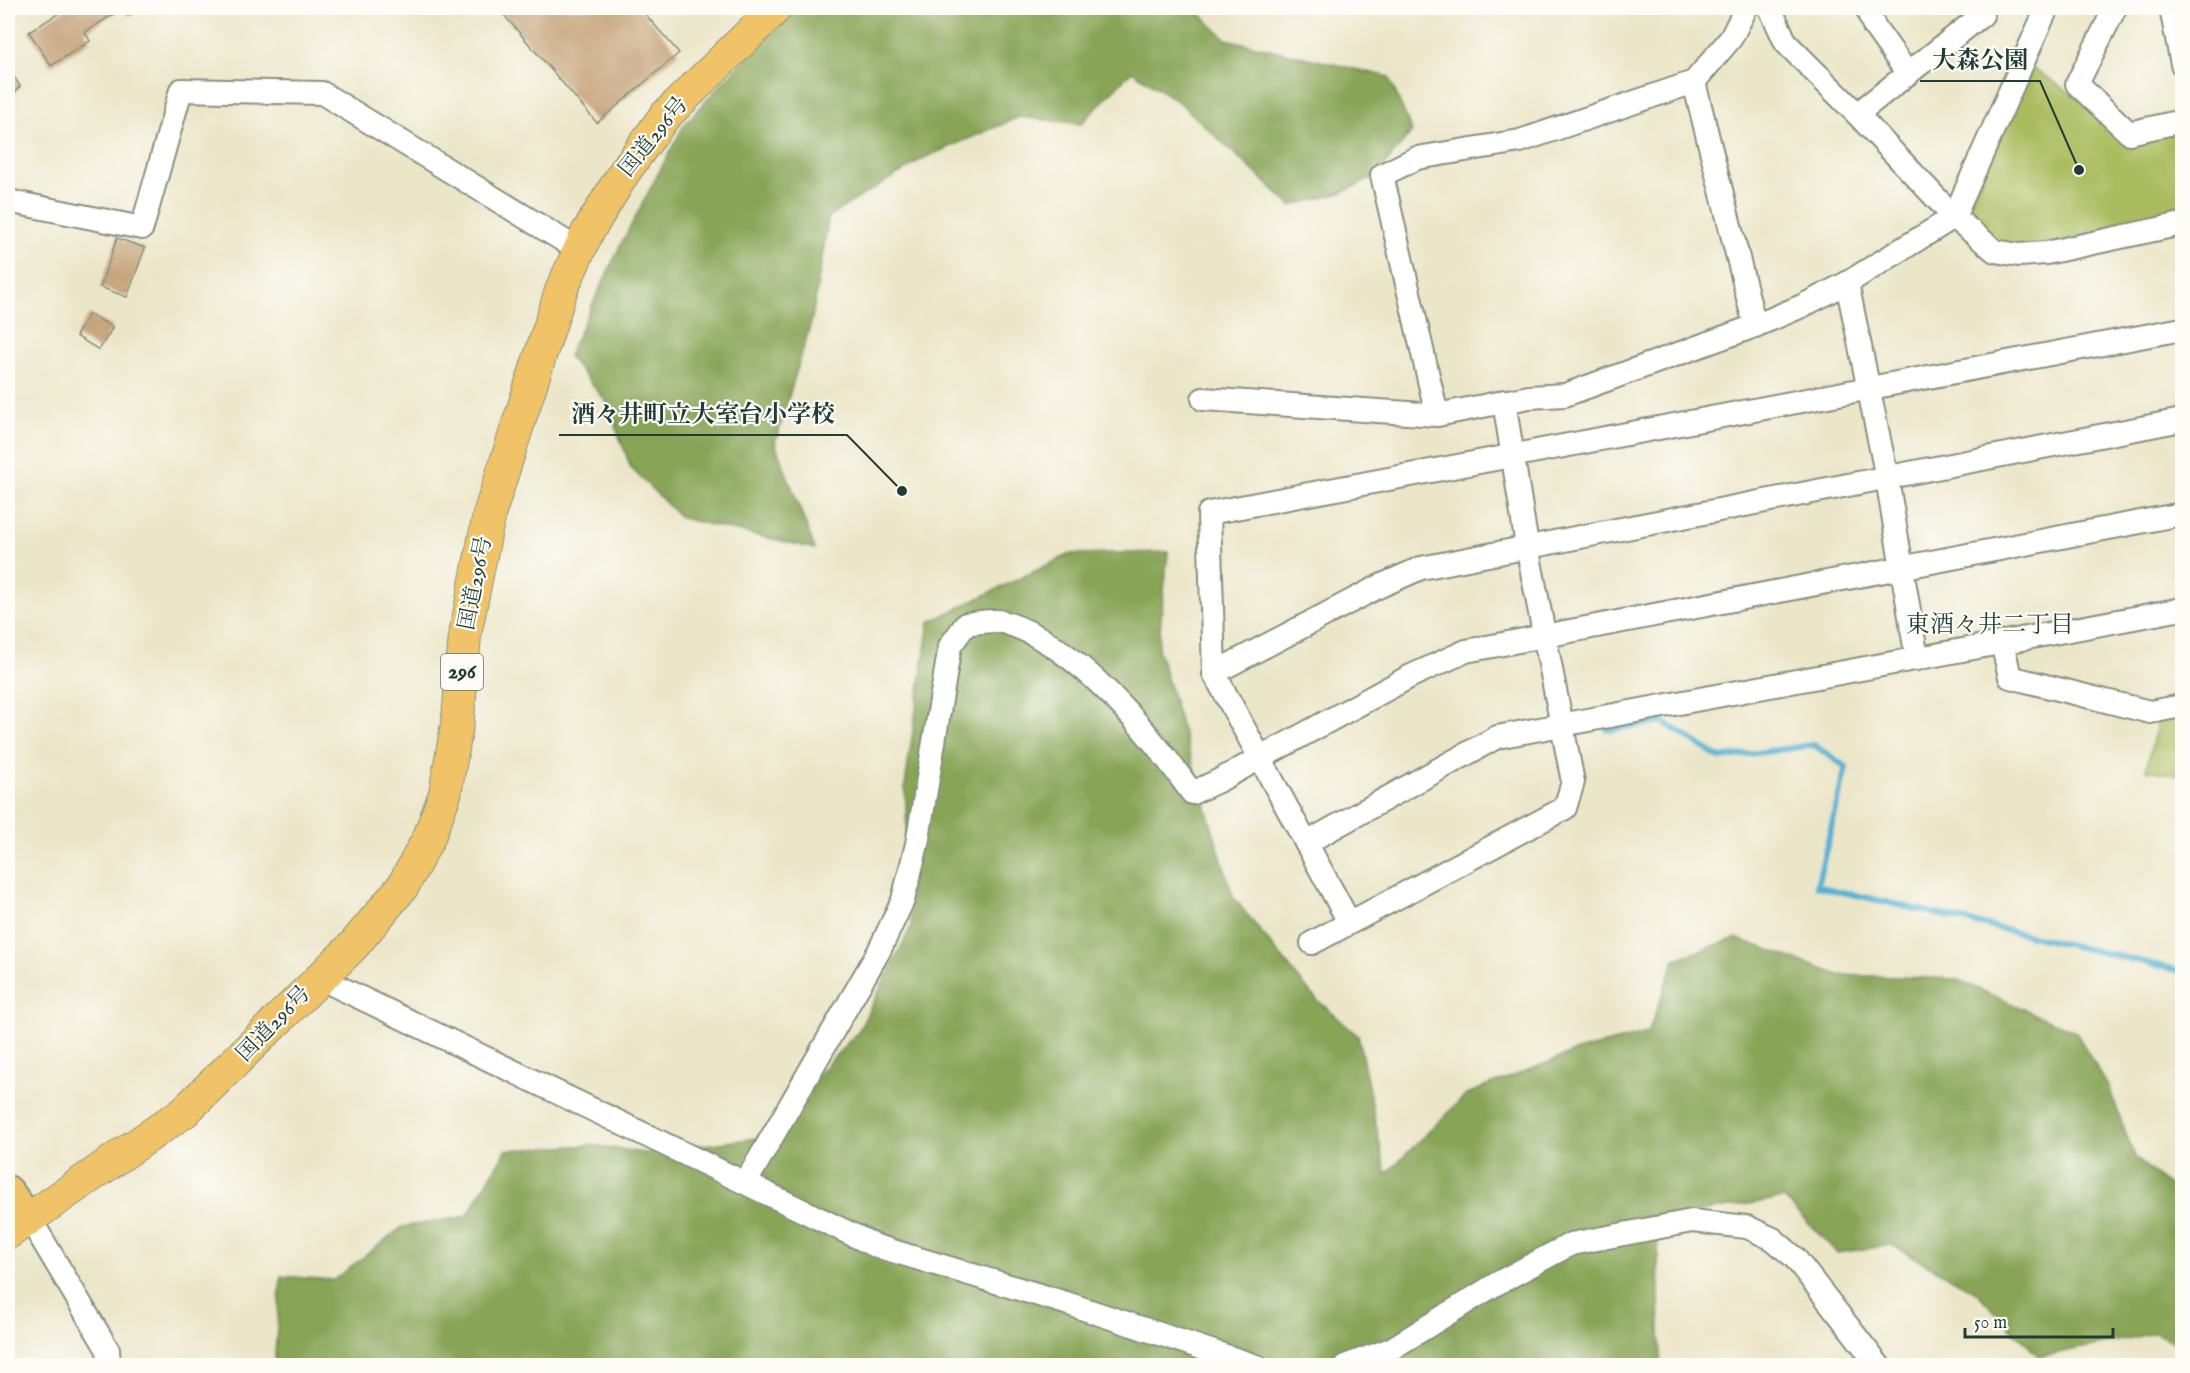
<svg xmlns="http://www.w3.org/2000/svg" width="2190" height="1373" font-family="'IM FELL English','Noto Serif JP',serif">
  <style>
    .green { fill: #abbc5f; stroke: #657c4a; stroke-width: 1.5 }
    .forest { fill: #88a456; stroke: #547045; stroke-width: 1.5 }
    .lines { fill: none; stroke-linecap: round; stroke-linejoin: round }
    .stream { stroke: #55b0d3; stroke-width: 6 }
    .building { fill: #c7a67e }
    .minor-casing { stroke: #86927e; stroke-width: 26 }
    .major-casing { stroke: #86927e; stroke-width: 32 }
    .highway-casing { stroke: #86927e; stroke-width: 34 }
    .minor { stroke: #fff; stroke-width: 22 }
    .major { stroke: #f0c369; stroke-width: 28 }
    .highway { stroke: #f0c369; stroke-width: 32 }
    .labels { text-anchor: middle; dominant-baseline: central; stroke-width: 4.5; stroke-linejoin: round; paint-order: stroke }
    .shield { fill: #fdfcf7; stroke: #62766e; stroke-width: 1.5 }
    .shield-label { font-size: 21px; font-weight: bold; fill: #1f3d34 }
    .street-label { font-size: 22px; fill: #1f3d34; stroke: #fdfcf7 }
    .neighbourhood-label { font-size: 24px; fill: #1f3d34; stroke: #fdfcf7 }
    .leader { fill: none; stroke: #1f3d34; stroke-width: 2 }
    .callout-dot { fill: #1f3d34; stroke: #fdfcf7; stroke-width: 2 }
    .callout-label { font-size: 24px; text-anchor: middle; font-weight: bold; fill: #1f3d34; stroke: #fdfcf7; stroke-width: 4.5; stroke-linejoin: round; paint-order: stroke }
  </style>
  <rect width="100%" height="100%" fill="#fdfcf7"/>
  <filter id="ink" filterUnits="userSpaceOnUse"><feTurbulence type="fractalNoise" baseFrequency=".0167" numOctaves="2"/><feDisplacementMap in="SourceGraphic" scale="12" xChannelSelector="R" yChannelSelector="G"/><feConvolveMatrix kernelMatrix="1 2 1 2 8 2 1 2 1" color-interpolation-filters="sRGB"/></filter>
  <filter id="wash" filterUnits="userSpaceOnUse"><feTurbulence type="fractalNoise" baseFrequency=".008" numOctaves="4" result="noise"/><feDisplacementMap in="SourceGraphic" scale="24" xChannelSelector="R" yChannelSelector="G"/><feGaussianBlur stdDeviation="1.35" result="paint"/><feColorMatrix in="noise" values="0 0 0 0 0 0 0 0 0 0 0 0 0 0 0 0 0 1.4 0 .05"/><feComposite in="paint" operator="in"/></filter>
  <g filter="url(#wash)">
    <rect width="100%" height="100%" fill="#ece6c9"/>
    <!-- green -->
    <g class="green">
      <polygon points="2023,61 2129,133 2182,134 2182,205 2027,253 1995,251 1954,217"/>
      <polygon points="2182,714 2182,776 2146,770 2158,719"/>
    </g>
    <!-- forest -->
    <g class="forest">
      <polygon points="791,8 1194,8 1226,39 1389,77 1412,131 1375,177 1341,193 1291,206 1179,102 1132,71 1081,124 1019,117 924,158 829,216 812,319 775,443 815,549 681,518 631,468 606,401 568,356 619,248 684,125"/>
      <polygon points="1168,552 1158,648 1233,897 1312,995 1358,1036 1386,1174 1467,1094 1577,1051 1648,1033 1675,959 1736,938 1839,975 1956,979 2076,1032 2109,1088 2135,1157 2182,1198 2182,1347 2156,1333 2039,1357 1976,1292 1892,1245 1837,1253 1784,1198 1657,1219 1661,1365 274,1366 281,1276 334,1280 402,1227 467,1216 506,1150 592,1145 644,1153 757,1138 858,1032 911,927 905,785 929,622 1070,554"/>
    </g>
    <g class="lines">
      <!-- stream -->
      <polyline class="stream" points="1607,730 1662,721 1720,758 1814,745 1846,767 1817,886 2182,971"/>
    </g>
    <g id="blocks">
      <!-- building -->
      <g class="building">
        <polygon points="67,8 142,8 128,16 123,8 85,32 90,41 51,66 29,32"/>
        <polygon points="498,8 640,8 679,53 597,123"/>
        <polygon points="8,68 20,86 8,102"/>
        <polygon points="117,238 145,248 127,297 100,287"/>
        <polygon points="89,314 113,327 99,350 76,336"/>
      </g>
    </g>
  </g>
  <g filter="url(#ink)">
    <use href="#blocks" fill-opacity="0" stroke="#86927e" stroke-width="1.5"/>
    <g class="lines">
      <!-- minor casing -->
      <g class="minor-casing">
        <g id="minor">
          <polyline points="1770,8 1786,43 1857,114 1954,217 1995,251 2019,255 2046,253 2182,224"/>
          <polyline points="1867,8 1874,26 1908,74"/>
          <polyline points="2115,8 2077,84 2129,133 2182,121"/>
          <polyline points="2171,8 2182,64"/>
          <polyline points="1694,82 1755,326"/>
          <polyline points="1857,114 1982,15 1980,8"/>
          <polyline points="8,201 142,228 181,90 322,93 579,250"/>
          <polyline points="1847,283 1887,478 1917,659"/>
          <polyline points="1203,399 1437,415 1529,397 1565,395 1755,326 1802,306 1847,283 1954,217 2047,8"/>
          <polyline points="1437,415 1382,175 1417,158 1520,141 1694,82 1731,38 1746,8"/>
          <polyline points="2002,642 2010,677 2150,712 2182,706"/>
          <polyline points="1214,673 1378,587 1421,568 2182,420"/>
          <polyline points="1306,843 1497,737 2182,609"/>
          <polyline points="1349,922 1214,673 1209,513 2182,329"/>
          <polyline points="1312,943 1565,808 1573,782 1527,546 1504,401"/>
          <polyline points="322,975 334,985 876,1246 1066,1303 1256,1366"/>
          <path d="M746,1182l133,-231 24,-51 14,-56 33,-198 16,-22c11,-1 27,-5 37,-2 73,21 146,110 189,171l26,-12 193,-105 55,-25 716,-137"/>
          <polyline points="30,1219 108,1350 109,1366"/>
          <polyline points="1345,1366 1391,1349 1496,1284 1571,1244 1692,1221 1747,1227 1773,1239 1795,1258 1879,1366"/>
        </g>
      </g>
      <!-- major casing -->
      <g class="major-casing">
        <polyline id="major" points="8,1190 30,1219"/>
      </g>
      <!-- highway casing -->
      <g class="highway-casing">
        <polyline id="highway" points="8,1233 184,1112 353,946 403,886 429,837 445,794 458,719 465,635 489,515 561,291 587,233 625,171 664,117 776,8"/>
      </g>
      <!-- minor -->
      <use href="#minor" class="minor"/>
      <!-- major -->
      <use href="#major" class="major"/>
      <!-- highway -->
      <use href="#highway" class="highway"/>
    </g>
  </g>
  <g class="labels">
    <!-- shield labels -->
    <rect class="shield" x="441" y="654" width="42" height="36" rx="4.5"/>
    <g class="shield-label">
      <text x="462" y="672">296</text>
    </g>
    <!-- street labels -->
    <g class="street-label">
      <text transform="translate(654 137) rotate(-51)">国道296号</text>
      <text transform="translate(476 583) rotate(-79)">国道296号</text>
      <text transform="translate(274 1024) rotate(-46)">国道296号</text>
    </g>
    <!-- neighbourhood labels -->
    <g class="neighbourhood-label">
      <text x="1990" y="625">東酒々井二丁目</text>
    </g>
  </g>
  <!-- callouts -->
  <path class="leader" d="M2079 170L2040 81H1920M902 491L847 435H559"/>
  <g class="callout-dot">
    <circle cx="2079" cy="170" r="6"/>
    <circle cx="902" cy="491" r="6"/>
  </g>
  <g class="callout-label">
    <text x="1980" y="68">大森公園</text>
    <text x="703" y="422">酒々井町立大室台小学校</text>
  </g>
  <!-- margin -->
  <rect width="2190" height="1373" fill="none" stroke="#fdfcf7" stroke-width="30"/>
  <!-- scale -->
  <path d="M1965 1328v9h148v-9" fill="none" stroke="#1f3d34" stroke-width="3"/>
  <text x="1974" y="1328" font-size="18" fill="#1f3d34" stroke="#fdfcf7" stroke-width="4.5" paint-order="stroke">50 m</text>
</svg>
